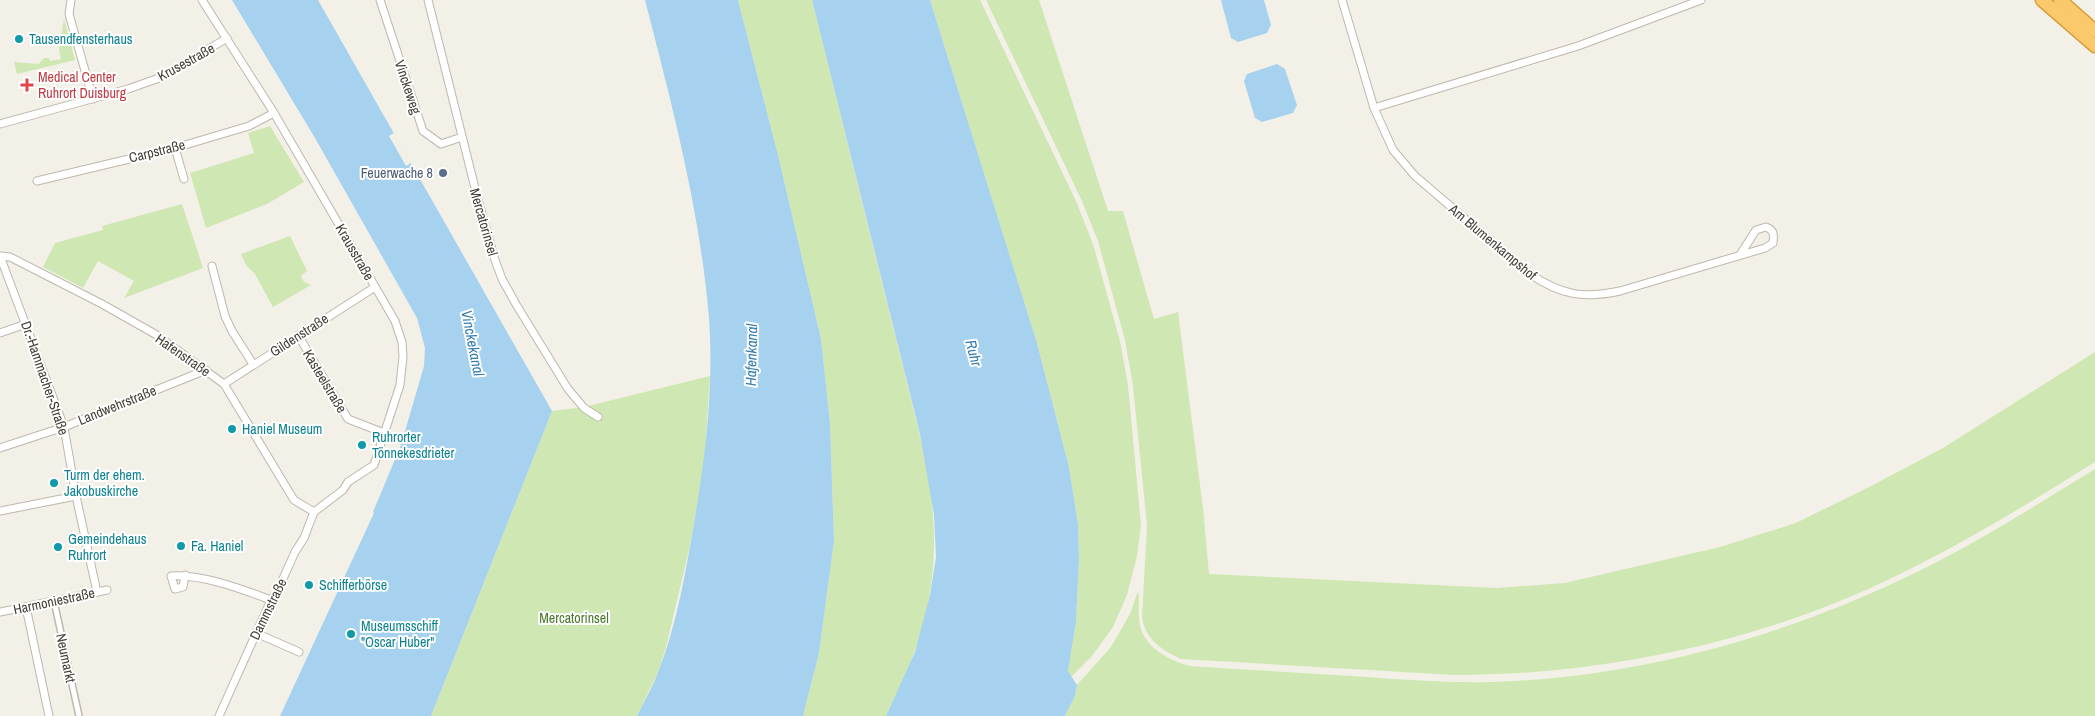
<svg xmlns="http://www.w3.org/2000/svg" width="2095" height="716" font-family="'Archivo Narrow',sans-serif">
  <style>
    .green { fill: #cfe7b2 }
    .water { fill: #a6d2ef }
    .pier { fill: #f3f0e8 }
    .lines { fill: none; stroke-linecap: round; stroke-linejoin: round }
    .pedestrian-casing { stroke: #bfb7ab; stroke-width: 8 }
    .minor-casing { stroke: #bfb7ab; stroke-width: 9 }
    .motorway-casing { stroke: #da9e3c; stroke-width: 15 }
    .pedestrian { stroke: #fff; stroke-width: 5 }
    .minor { stroke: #fff; stroke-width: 7 }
    .motorway { stroke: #fac96c; stroke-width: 12 }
    .culture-dot { fill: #0f9aa8; stroke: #fff; stroke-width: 2 }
    .health-dot { fill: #e0444e; stroke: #fff; stroke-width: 2 }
    .service-dot { fill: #5c6f8a; stroke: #fff; stroke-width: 2 }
    .labels { text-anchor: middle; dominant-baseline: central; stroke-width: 4; stroke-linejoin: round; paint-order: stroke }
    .culture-label { font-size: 14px; fill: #0d838f; stroke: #fff; text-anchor: start }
    .street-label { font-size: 14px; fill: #474037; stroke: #fff }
    .health-label { font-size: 14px; fill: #be3a42; stroke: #fff; text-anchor: start }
    .service-label { font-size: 14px; fill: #4e5e75; stroke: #fff; text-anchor: end }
    .park-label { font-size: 14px; fill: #49772b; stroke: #fff }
    .water-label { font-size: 15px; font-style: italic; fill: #327cb0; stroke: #fff }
  </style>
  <rect width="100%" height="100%" fill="#f3f0e8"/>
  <!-- green -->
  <g class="green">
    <path d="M738,0h74l113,456c13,70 14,128 -11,197 -7,21 -19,42 -28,63h-83l16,-63 15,-112 -4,-118 -9,-84 -43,-184z"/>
    <polygon points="930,0 980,0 1076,201 1093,244 1120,341 1128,385 1141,525 1137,556 1127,595 1113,627 1092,656 1071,677 1068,671 1076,622 1079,560 1078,524 1069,467 1037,343"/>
    <path d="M986,0h53l69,211h15l31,108 24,-7 25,196 6,66 288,14 68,-5 155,-36 76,-24 77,-38 70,-37 152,-96v110c-64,40 -129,80 -197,113 -134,66 -293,100 -443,100l-274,-16c-19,-9 -35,-19 -39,-41l5,-93 -14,-139 -8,-46 -27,-99 -17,-42z"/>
    <polygon points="64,19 75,60 17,74 14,62 39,64 44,58 49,58 50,61 61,59 59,50"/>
    <polygon points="270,126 304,182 267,204 206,228 190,173 254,153 248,133"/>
    <polygon points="182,204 203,268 124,298 134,281 98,261 83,288 43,267 55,243 103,230 102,226"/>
    <polygon points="290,236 307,271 301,276 304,282 311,285 273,307 255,274 246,265 241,254"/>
    <polygon points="710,376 704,468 689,550 666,647 658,672 637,716 431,716 552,411 584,407"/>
    <path d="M2095,469v247h-1030l10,-20 2,-11 34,-38 19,-33 8,-23c2,8 0,18 1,27 1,27 28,42 51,48 59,4 118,7 177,11 41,3 82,6 124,5 140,-4 282,-42 409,-102 68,-31 131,-72 195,-111z"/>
  </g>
  <!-- water -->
  <g class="water">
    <polygon points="232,0 318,0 552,411 431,716 280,716 374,513 373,512 401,445 424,366 425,348 417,318 315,138"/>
    <path d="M645,0h93l40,155 43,184 9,84 4,118 -15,112 -16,63h-166c7,-15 16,-29 21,-44 18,-45 27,-96 35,-143 12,-69 21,-140 16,-211 -9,-108 -37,-213 -64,-318z"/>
    <polygon points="812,0 930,0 1037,343 1069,467 1078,524 1079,560 1076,622 1068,671 1077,685 1075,696 1065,716 886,716 915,652 930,595 936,557 934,515 920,434"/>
    <polygon points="1221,0 1264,0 1271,25 1267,33 1238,42 1231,38"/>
    <polygon points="1277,64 1285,69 1297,105 1293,113 1262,122 1255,118 1244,81 1247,74"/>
  </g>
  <!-- pier -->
  <polygon class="pier" points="394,133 411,163 406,166 389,136"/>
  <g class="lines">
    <!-- pedestrian casing -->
    <g class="pedestrian-casing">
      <polyline id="pedestrian" points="54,601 79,716"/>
    </g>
    <!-- minor casing -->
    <g class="minor-casing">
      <g id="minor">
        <polyline points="71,0 69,14 93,99"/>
        <polyline points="202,0 274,113 395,321 402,342 403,357 400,385 374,465 348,482 343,490 314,512 304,538 295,552 277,592 271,600 219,716"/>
        <polyline points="380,0 423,131 441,144 462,137"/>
        <polyline points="428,0 477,196 495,260 502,279 517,306 568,389 584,408 598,417"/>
        <path d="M1342,0l32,108 19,42 22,26 115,98c31,21 53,25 90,17l145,-43 8,-5c1,-9 1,-13 -7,-16l-10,3 -16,25"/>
        <polyline points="1374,108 1578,46 1701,0"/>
        <polyline points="0,124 128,89 162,77 227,38"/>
        <polyline points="175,148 184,179"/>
        <polyline points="37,181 175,148 249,126 274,113"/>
        <polyline points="0,256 10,257 102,304 155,334 224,384 294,500 314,512"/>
        <polyline points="0,256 64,427 76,496 97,592"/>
        <polyline points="212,266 225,316 232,331 253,364"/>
        <polyline points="0,333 26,324"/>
        <polyline points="298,335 348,419 384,433"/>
        <polyline points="224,384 375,287"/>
        <polyline points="0,448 64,427 206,370"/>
        <polyline points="0,511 76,496"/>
        <path d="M185,575l-2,12 -8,2 -4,-13c31,-2 70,13 100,24"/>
        <polyline points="26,607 49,716"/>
        <polyline points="0,612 107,590"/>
        <polyline points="256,633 299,652"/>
      </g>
    </g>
    <!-- motorway casing -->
    <g class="motorway-casing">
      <g id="motorway">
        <polyline points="2042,0 2095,46"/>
        <polyline points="2060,0 2095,31"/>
      </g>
    </g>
    <!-- pedestrian -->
    <use href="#pedestrian" class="pedestrian"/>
    <!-- minor -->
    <use href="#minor" class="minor"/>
    <!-- motorway -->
    <use href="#motorway" class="motorway"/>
  </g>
  <!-- markers -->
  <g class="culture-dot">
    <circle cx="19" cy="39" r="5"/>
    <circle cx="232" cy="429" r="5"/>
    <circle cx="362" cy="445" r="5"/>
    <circle cx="54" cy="483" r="5"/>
    <circle cx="181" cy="546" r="5"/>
    <circle cx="58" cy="547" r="5"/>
    <circle cx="309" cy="585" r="5"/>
    <circle cx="351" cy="634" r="5"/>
  </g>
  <path class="health-dot" d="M24.5 77.5h5v5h5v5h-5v5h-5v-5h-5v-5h5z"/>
  <circle class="service-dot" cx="443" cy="173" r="5"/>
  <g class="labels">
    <!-- culture labels -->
    <g class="culture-label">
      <text x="29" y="39">Tausendfensterhaus</text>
      <text x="242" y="429">Haniel Museum</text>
      <text x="372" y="437">Ruhrorter<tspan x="372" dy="16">Tönnekesdrieter</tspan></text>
      <text x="64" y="475">Turm der ehem.<tspan x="64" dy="16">Jakobuskirche</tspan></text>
      <text x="68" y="539">Gemeindehaus<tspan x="68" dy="16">Ruhrort</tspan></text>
      <text x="191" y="546">Fa. Haniel</text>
      <text x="319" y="585">Schifferbörse</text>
      <text x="361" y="626">Museumsschiff<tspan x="361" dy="16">"Oscar Huber"</tspan></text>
    </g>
    <!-- street labels -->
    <g class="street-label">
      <text transform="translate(186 62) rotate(-29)">Krusestraße</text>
      <text transform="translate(408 87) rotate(72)">Vinckeweg</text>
      <text transform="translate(157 151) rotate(-14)">Carpstraße</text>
      <text transform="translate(484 222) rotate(74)">Mercatorinsel</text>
      <text transform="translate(1493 242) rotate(40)">Am Blumenkampshof</text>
      <text transform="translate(355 252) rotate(60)">Krausstraße</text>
      <text transform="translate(299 335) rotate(-33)">Gildenstraße</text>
      <text transform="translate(183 355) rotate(35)">Hafenstraße</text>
      <text transform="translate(45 378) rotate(71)">Dr.-Hammacher-Straße</text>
      <text transform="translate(325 381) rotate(59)">Kasteelstraße</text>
      <text transform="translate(117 405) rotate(-22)">Landwehrstraße</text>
      <text transform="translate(54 601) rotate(-12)">Harmoniestraße</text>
      <text transform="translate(268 609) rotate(-64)">Dammstraße</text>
      <text transform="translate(66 658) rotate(78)">Neumarkt</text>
    </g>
    <!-- health labels -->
    <g class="health-label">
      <text x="38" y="77">Medical Center<tspan x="38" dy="16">Ruhrort Duisburg</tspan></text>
    </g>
    <!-- service labels -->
    <g class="service-label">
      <text x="433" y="173">Feuerwache 8</text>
    </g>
    <!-- park labels -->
    <g class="park-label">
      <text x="574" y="618">Mercatorinsel</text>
    </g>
    <!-- water labels -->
    <g class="water-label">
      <text transform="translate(473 343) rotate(79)">Vinckekanal</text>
      <text transform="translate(974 353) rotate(75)">Ruhr</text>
      <text transform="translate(751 355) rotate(-89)">Hafenkanal</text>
    </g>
  </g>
</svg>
